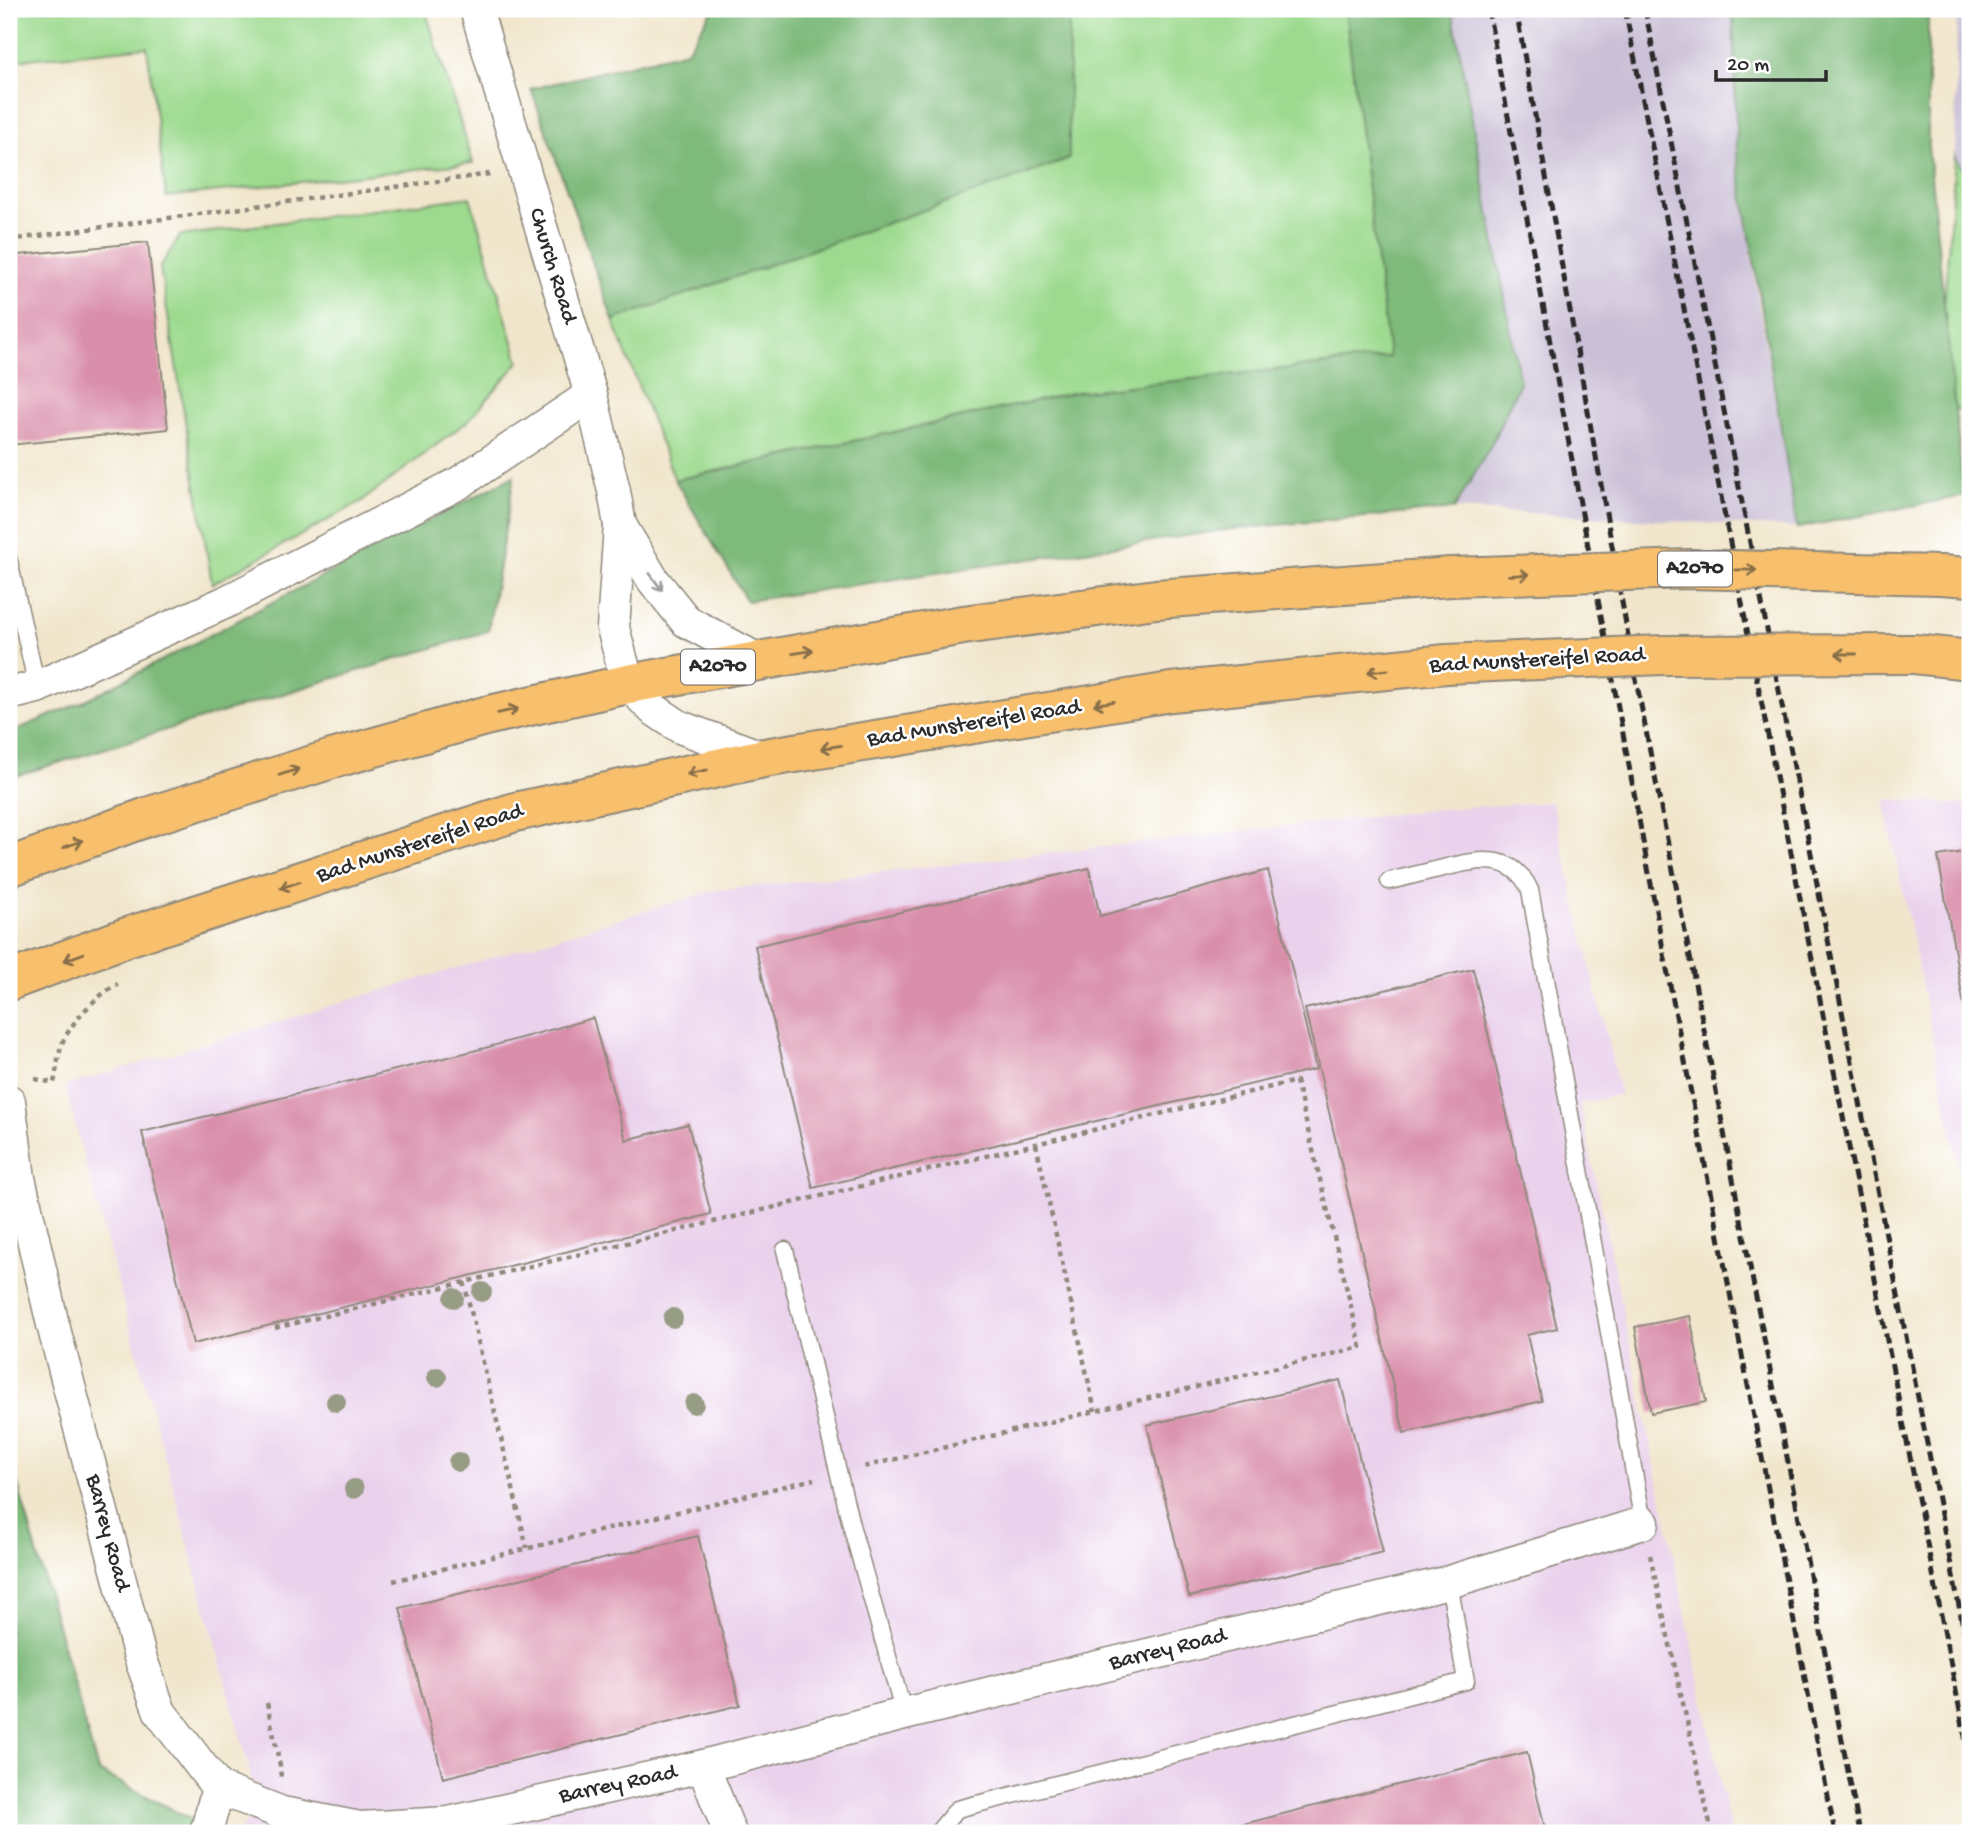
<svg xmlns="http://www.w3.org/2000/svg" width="1979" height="1842" font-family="'Gochi Hand',sans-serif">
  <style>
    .built { fill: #ead1ec }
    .industrial { fill: #cabfd6 }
    .green { fill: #9dda8f; stroke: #64825d; stroke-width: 2 }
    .forest { fill: #7eba7a; stroke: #547252; stroke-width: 2 }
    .building { fill: #d98eaa }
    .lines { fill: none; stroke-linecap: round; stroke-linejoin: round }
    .service-casing { stroke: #8e887c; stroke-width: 19 }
    .minor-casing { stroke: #8e887c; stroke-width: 35 }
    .trunk-casing { stroke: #8e887c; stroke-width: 42 }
    .path { stroke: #8e887c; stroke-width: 4.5; stroke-dasharray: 5 5; stroke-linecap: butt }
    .service { stroke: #fff; stroke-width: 16 }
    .minor { stroke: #fff; stroke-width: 32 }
    .trunk { stroke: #f8bf6c; stroke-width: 38 }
    .rail { stroke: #2b2b2b; stroke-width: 5; stroke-dasharray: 10 5; stroke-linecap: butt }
    .trunk-bridge-casing { stroke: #8e887c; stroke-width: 42; stroke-linecap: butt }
    .trunk-bridge { stroke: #f8bf6c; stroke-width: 38 }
    .tree { fill: #979c84 }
    .oneway { stroke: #876e48 }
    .oneway2 { stroke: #a0a0a0 }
    .labels { text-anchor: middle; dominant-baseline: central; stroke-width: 5; stroke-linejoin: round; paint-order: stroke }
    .shield { fill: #fff; stroke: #6b6b6b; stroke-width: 2 }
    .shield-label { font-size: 21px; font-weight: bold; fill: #2b2b2b }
    .street-label { font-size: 23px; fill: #2b2b2b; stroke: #fff }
  </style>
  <rect width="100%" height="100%" fill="#fff"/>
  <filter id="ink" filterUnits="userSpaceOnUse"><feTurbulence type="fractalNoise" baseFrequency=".0143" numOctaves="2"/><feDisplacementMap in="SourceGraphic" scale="14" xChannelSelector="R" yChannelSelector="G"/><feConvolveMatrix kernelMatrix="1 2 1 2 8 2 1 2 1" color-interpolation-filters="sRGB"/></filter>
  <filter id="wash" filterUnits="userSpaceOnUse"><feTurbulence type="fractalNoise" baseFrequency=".00686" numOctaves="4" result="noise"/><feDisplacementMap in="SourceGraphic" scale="28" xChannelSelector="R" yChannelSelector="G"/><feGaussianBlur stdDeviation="1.57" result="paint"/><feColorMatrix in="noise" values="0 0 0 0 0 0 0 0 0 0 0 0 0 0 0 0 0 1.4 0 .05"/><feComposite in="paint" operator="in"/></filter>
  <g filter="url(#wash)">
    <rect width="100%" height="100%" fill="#f1e6cc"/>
    <!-- built -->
    <g class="built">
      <polygon points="1884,799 1970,805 1970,1223"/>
      <polygon points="1552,802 1620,1094 1580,1104 1731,1833 238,1833 259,1806 65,1086 712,891 1440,809"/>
    </g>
    <!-- industrial -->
    <g class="industrial">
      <polygon points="1345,9 1732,9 1737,156 1758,301 1797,528 1454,509 1388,345"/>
      <polygon points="1957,9 1970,9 1970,183 1955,156"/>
    </g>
    <!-- green -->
    <g class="green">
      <polygon points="9,9 425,9 473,163 166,197 147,47 9,61"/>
      <polygon points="1069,9 1345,9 1390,357 1077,392 675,480 613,320 1069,159"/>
      <polygon points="1955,156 1970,183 1970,412 1955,410 1944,308"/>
      <polygon points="470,197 519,362 468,421 361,502 212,584 160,267 180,236"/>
    </g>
    <!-- forest -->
    <g class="forest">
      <polygon points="713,9 1069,9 1069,159 613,320 531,89 687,51"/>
      <polygon points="1345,9 1452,9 1520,382 1490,447 1454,509 1232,529 747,601 675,480 1077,392 1389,357"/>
      <polygon points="1733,9 1928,9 1928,148 1964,496 1797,528 1737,156"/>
      <polygon points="514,476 488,631 9,778 9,733 82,702"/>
      <polygon points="9,1453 98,1771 217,1833 9,1833"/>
    </g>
    <g id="blocks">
      <!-- building -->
      <g class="building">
        <polygon points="148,242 168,429 9,445 9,256"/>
        <polygon points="1970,851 1970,1034 1969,1035 1938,856"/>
        <polygon points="1089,868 1100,916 1268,870 1316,1069 813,1188 755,946"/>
        <polygon points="1473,969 1557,1328 1527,1335 1542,1401 1404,1433 1305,1009"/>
        <polygon points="593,1018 626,1140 688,1124 711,1214 542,1258 193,1344 142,1132 485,1048"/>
        <polygon points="1690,1316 1706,1402 1651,1413 1635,1327"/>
        <polygon points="1340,1380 1383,1552 1189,1597 1147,1425"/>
        <polygon points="698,1536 740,1705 443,1778 400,1608"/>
        <polygon points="1527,1752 1546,1833 1212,1833 1212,1832"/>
      </g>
    </g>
  </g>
  <g filter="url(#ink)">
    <use href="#blocks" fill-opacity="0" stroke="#8e887c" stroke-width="2"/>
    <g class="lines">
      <!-- service casing -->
      <g class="service-casing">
        <g id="service">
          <polyline points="9,561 37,687"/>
          <path d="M1389,881c18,-4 36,-9 54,-13 34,-8 69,-17 87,22l113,633"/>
          <polyline points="785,1250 851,1525 904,1714"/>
          <polyline points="937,1833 957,1809 1466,1681 1449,1582"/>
        </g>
      </g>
      <!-- minor casing -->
      <g class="minor-casing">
        <g id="minor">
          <polyline points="476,9 591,395 614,491 620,525 613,628 628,684 653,709 680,727 764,758"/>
          <polyline points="620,525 653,580 686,621 758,660"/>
          <polyline points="9,694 37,687 224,603 459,483 591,395"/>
          <polyline points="9,1101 19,1178 53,1325 140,1657 160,1712 218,1788 282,1813 360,1828 448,1823 703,1766 904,1714 1449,1582 1643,1523"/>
          <polyline points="703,1766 730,1833"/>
          <polyline points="206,1833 218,1788"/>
        </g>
      </g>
      <!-- trunk casing -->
      <g class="trunk-casing">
        <g id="trunk">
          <polyline points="1940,575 1970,577"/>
          <polyline points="1914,654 1970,660"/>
          <polyline points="9,867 150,816 332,759 485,716 628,684 963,625 1156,599 1451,577"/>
          <polyline points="9,981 127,937 515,812 764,758 1171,692 1446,664"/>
        </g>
      </g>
      <!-- path -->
      <g class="path">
        <polyline points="9,240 490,174"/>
        <path d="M35,1079l19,4c3,-14 4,-31 10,-44 12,-22 32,-43 54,-55"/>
        <polyline points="1036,1144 1095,1411"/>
        <polyline points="464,1282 527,1548"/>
        <polyline points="275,1328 1296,1081 1361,1347 863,1467"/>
        <polyline points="1650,1555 1712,1833"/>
        <polyline points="393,1581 814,1479"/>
        <polyline points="267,1703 280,1766 281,1778"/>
      </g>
      <!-- service -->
      <use href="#service" class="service"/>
      <!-- minor -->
      <use href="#minor" class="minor"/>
      <!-- trunk -->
      <use href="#trunk" class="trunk"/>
      <!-- rail -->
      <g class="rail">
        <polyline points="1488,9 1664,954 1835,1833"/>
        <polyline points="1516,9 1634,669 1860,1833"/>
        <polyline points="1625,9 1970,1762"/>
        <polyline points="1645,9 1970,1662"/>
      </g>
      <!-- trunk-bridge casing -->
      <g class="trunk-bridge-casing">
        <g id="trunk-bridge">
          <polyline points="1451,577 1688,569 1940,575"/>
          <polyline points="1446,664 1663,655 1914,654"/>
        </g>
      </g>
      <!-- trunk-bridge -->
      <use href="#trunk-bridge" class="trunk-bridge"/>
    </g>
    <!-- trees -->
    <g class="tree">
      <circle cx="482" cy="1292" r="10"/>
      <circle cx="454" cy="1298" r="10"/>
      <circle cx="673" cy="1318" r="10"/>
      <circle cx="437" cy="1377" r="10"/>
      <circle cx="336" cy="1402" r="10"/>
      <circle cx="694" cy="1404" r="10"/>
      <circle cx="458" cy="1462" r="10"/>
      <circle cx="354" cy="1489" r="10"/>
    </g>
    <!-- one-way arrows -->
    <defs><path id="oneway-shaft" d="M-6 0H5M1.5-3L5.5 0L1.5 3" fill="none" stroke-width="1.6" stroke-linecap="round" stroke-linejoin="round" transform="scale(1.75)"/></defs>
    <g class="oneway">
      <use href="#oneway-shaft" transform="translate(1746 570) rotate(1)"/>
      <use href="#oneway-shaft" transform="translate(1519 575) rotate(-2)"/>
      <use href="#oneway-shaft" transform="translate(803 652) rotate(-9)"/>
      <use href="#oneway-shaft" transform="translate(1846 654) rotate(180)"/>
      <use href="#oneway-shaft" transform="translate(1378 671) rotate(174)"/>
      <use href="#oneway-shaft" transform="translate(1104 703) rotate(171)"/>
      <use href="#oneway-shaft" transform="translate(508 711) rotate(-13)"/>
      <use href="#oneway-shaft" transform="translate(831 747) rotate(171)"/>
      <use href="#oneway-shaft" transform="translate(289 772) rotate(-18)"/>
      <use href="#oneway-shaft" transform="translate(697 772) rotate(168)"/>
      <use href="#oneway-shaft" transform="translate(73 844) rotate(-20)"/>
      <use href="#oneway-shaft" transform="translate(290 885) rotate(162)"/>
      <use href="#oneway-shaft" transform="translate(74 957) rotate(159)"/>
    </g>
    <use class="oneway2" href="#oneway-shaft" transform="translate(656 582) rotate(54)"/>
  </g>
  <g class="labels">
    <!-- shield labels -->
    <g class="shield">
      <rect x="1658" y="551.5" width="74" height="35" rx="5"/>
      <rect x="681" y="649.5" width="74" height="35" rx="5"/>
    </g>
    <g class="shield-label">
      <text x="1695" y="569">A2070</text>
      <text x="718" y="667">A2070</text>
    </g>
    <!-- street labels -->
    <g class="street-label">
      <text transform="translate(552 266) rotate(73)">Church Road</text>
      <text transform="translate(1537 661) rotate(-3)">Bad Munstereifel Road</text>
      <text transform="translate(974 724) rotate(-9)">Bad Munstereifel Road</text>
      <text transform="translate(420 844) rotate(-18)">Bad Munstereifel Road</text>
      <text transform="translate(107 1533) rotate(75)">Barrey Road</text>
      <text transform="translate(1168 1650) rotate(-14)">Barrey Road</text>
      <text transform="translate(618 1785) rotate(-12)">Barrey Road</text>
    </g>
  </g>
  <!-- margin -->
  <rect width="1979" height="1842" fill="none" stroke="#fff" stroke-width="35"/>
  <!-- scale -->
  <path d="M1716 70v10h110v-10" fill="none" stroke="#2b2b2b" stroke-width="3.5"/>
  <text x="1727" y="70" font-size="21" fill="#2b2b2b" stroke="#ffffff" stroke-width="5" paint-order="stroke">20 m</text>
</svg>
